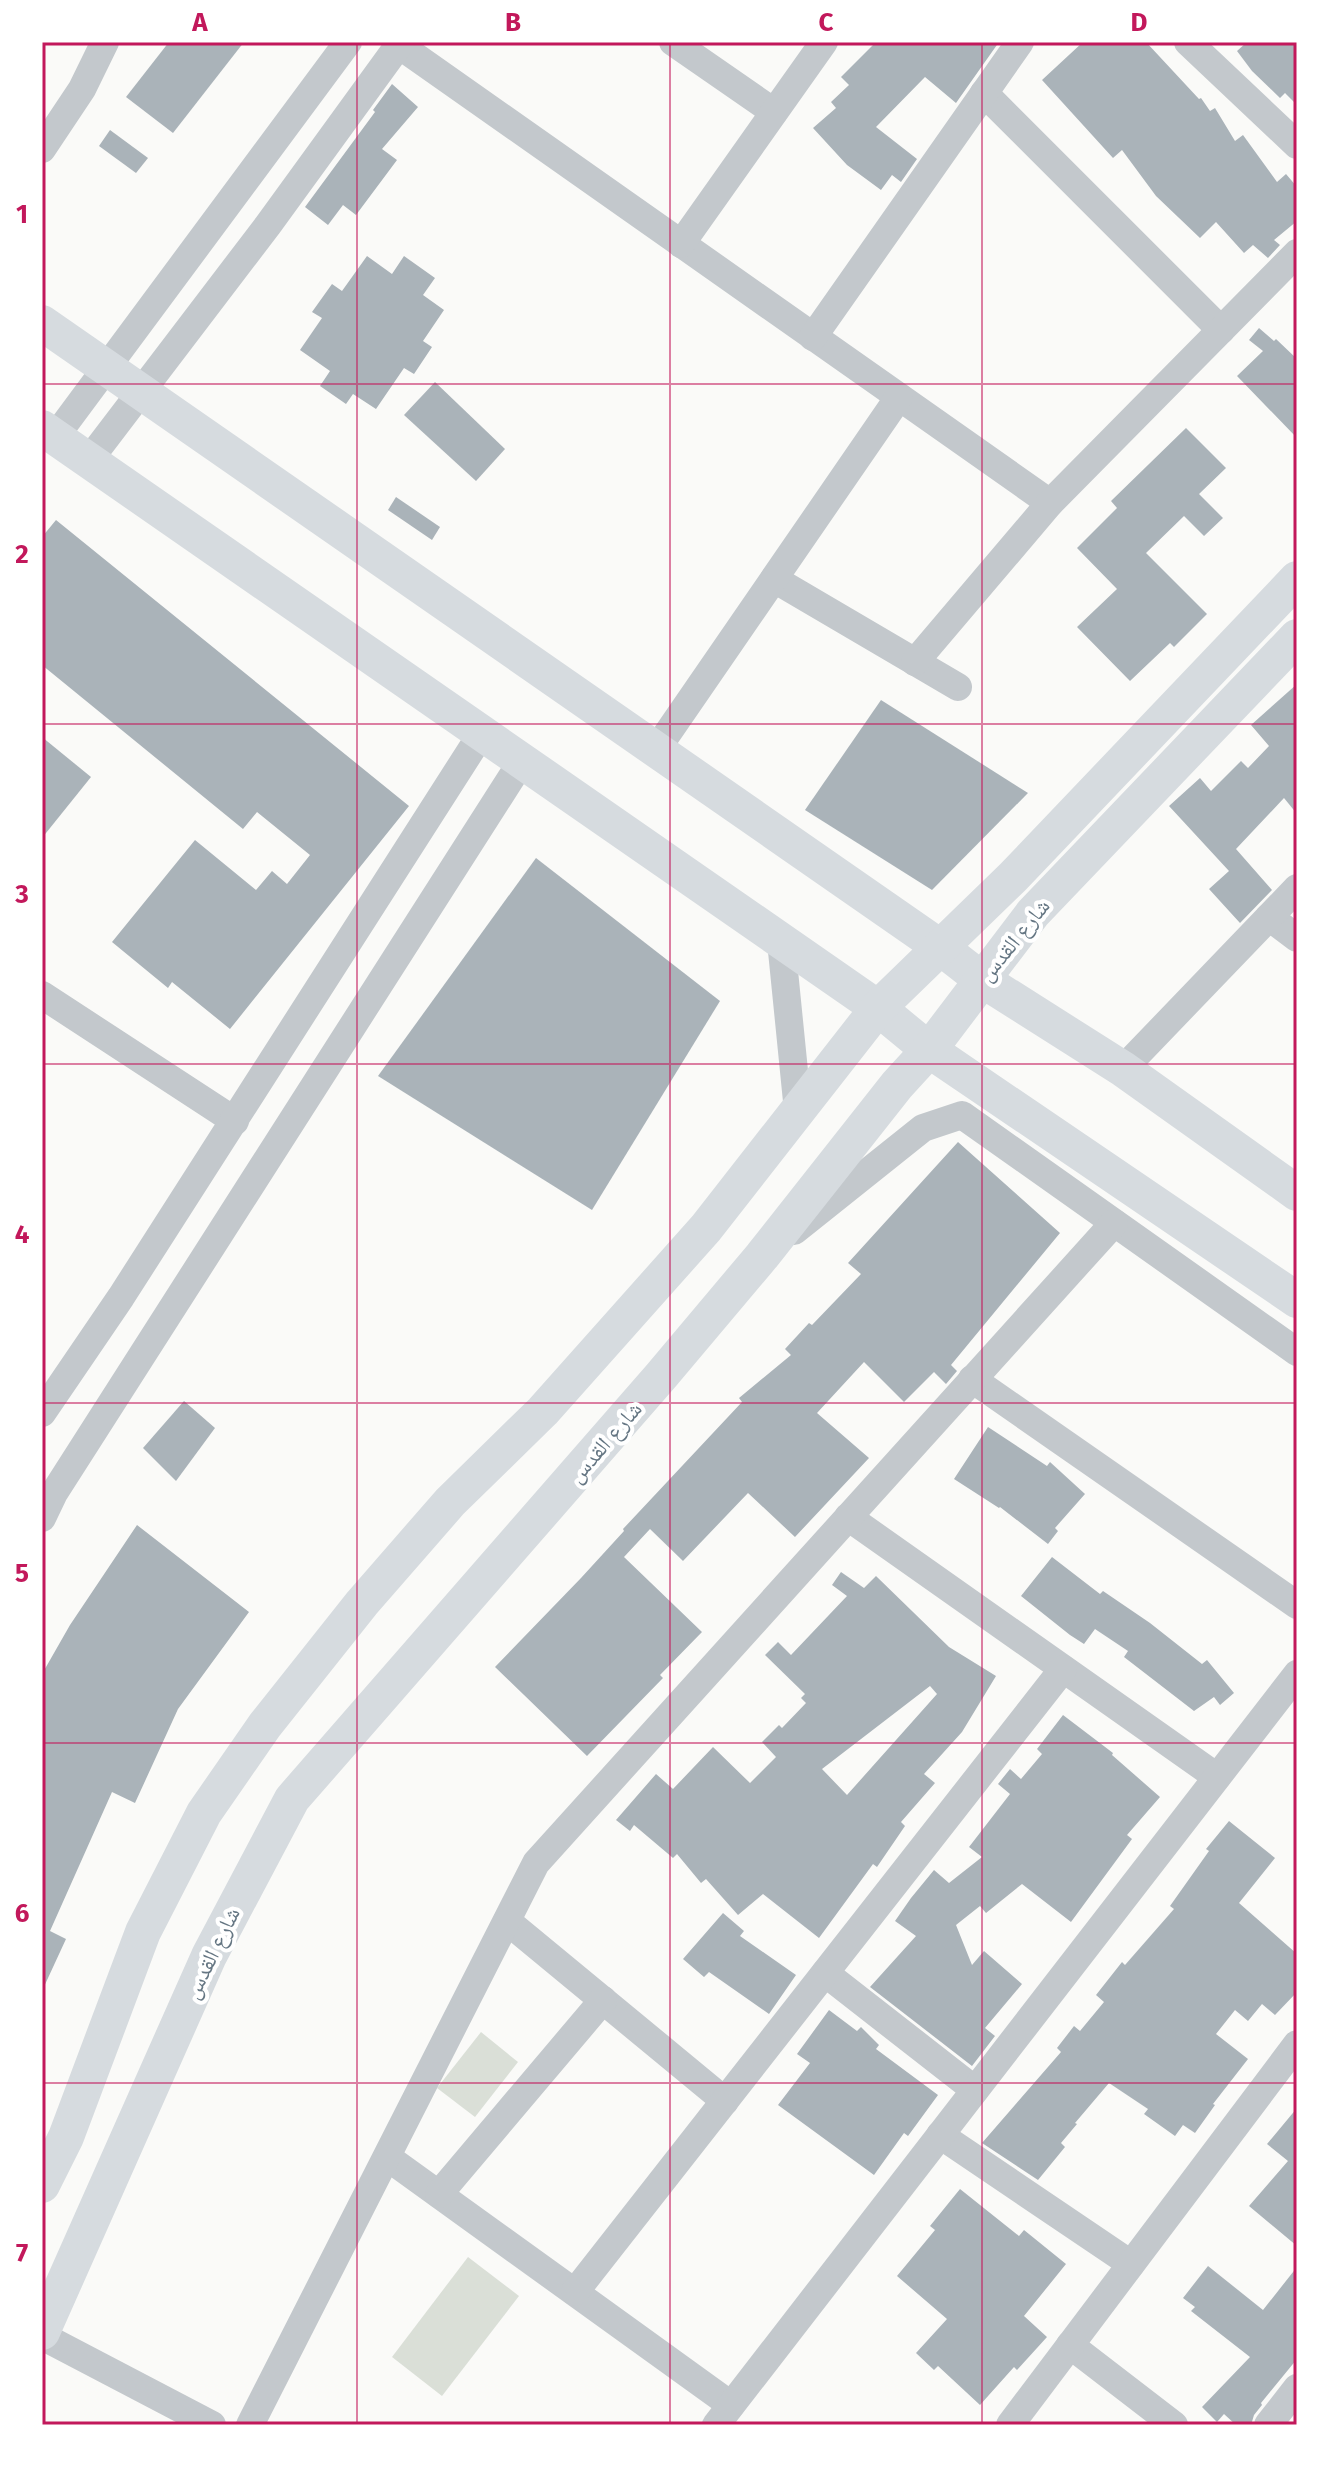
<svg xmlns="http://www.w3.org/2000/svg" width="1339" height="2467" font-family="'Fira Sans','Noto Naskh Arabic',sans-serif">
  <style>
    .green { fill: #dadfd7 }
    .building { fill: #aab3b9; fill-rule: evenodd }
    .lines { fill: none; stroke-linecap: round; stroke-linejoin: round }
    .minor { stroke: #c3c8cc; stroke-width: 28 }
    .major { stroke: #d6dbdf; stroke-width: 36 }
    .grid { fill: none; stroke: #c2185b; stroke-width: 2; stroke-opacity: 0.55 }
    .labels { text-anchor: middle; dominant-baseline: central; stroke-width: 8; stroke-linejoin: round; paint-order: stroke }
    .street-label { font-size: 22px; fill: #657683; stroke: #fff }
    .neatline { fill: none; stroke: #c2185b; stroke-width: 3 }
    .grid-label { font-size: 26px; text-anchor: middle; font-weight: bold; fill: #c2185b }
  </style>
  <rect width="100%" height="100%" fill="#fafaf8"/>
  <!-- green -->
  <g class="green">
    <polygon points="481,2032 518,2062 475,2117 437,2088"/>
    <polygon points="468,2257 519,2296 442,2396 392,2357"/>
  </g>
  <!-- building -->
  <g class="building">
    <polygon points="169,42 244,42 173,133 126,97"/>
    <polygon points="876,42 999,42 956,103 925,77 876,127 917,159 901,182 892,175 881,190 847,165 813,128 836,108 831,102 849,85 841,77"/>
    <polygon points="1083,42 1146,42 1199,99 1201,98 1210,111 1215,108 1235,141 1243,135 1277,182 1286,174 1297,187 1297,221 1274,240 1280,245 1268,258 1253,245 1244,253 1216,222 1200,238 1156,196 1122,150 1113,158 1042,80"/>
    <polygon points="1247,42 1297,42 1297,105 1285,93 1280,98 1252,71 1237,51"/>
    <polygon points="392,84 418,107 382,149 397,160 356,215 343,205 328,225 305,207 375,112 373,110"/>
    <polygon points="110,130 148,158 136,173 99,146"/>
    <polygon points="367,256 392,274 404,256 435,278 423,295 444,310 423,341 432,347 414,374 404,368 376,409 353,394 346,404 320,386 330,371 300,350 322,318 312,312 332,284 342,291"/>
    <polygon points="1259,328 1274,341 1276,339 1297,359 1297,438 1237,376 1263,351 1249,340"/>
    <polygon points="435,382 505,449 476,481 404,415"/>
    <polygon points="1186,428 1226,468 1199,494 1223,518 1204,536 1184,516 1146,553 1207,614 1174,647 1170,643 1130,681 1077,627 1117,589 1077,548 1117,508 1111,501"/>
    <polygon points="396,497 440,527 432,540 388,510"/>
    <polygon points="56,520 409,806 230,1029 172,982 168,988 112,942 195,840 256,890 272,871 287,884 310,855 257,812 243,829 42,665 42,537"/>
    <polygon points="1297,684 1297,814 1284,798 1236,849 1272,890 1240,923 1209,889 1229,871 1169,806 1200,778 1211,791 1241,761 1248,768 1269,746 1251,725"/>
    <polygon points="881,700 1028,793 932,890 805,810"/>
    <polygon points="42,737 91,777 42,838"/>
    <polygon points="536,858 720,1001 592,1210 378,1076"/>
    <polygon points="958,1142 1060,1233 951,1365 957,1371 946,1384 934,1372 904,1402 864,1362 817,1413 869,1458 795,1537 748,1493 683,1561 650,1529 624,1557 702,1632 660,1675 663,1678 587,1756 495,1667 581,1578 624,1531 623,1529 742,1402 739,1398 791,1355 785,1349 809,1323 812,1325 861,1274 848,1263"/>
    <polygon points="184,1401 215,1428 176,1481 143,1448"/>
    <polygon points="988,1427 1047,1466 1050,1462 1085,1494 1055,1528 1058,1531 1048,1544 1000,1507 999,1508 954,1479"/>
    <polygon points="137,1525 249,1612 178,1709 135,1803 112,1792 50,1931 66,1939 42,1991 42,1674 70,1625"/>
    <polygon points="1052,1557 1100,1594 1103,1591 1150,1623 1202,1664 1207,1660 1234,1693 1220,1705 1214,1697 1194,1711 1124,1657 1128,1651 1095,1629 1084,1644 1070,1635 1021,1596"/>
    <path d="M841,1572l23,16 12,-12 73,71 47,29 -34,56 -38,42 11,9 -34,39 4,4 -28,41 -4,-3 -54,74 -56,-44 -25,21 -32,-36 -5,4 -24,-29 -4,4 -39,-33 -4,6 -14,-11 40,-46 17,15 40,-42 37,36 26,-26 -14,-15 17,-17 3,3 24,-25 -5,-5 4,-4 -40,-39 13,-13 13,13 56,-59 -15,-11zM930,1686l7,8 -90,101 -25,-26z"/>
    <polygon points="1063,1715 1113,1753 1112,1755 1160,1797 1127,1835 1132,1839 1071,1922 1022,1884 986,1913 980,1906 956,1925 972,1965 984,1951 1022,1984 985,2028 995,2036 972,2066 870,1987 916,1936 895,1921 911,1898 934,1870 949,1883 982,1857 969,1847 1010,1794 998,1784 1010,1769 1021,1779 1042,1754 1037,1749"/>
    <polygon points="1229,1821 1275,1858 1239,1903 1297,1954 1297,1992 1275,2015 1262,2004 1248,2021 1235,2010 1216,2034 1248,2059 1213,2104 1215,2105 1195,2133 1183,2125 1175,2136 1144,2114 1148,2109 1109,2083 1075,2123 1077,2124 1061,2143 1065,2147 1038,2180 982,2143 1061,2052 1057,2048 1074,2026 1080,2031 1104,2002 1096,1995 1122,1962 1125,1965 1174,1909 1170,1906 1209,1851 1206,1849"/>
    <polygon points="723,1913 744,1931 740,1936 796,1975 769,2014 709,1972 704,1977 683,1959"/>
    <polygon points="829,2010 857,2031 861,2027 879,2045 876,2049 938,2095 908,2136 904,2133 874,2175 778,2105 810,2063 797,2054"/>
    <polygon points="1297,2108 1297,2246 1249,2206 1288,2161 1267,2144"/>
    <polygon points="960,2189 1019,2236 1024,2230 1066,2264 1024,2316 1047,2337 1017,2370 1014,2367 980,2405 938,2366 934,2370 916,2353 947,2319 897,2276 935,2230 930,2226"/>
    <polygon points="1208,2266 1263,2310 1297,2267 1297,2359 1261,2403 1262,2405 1254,2415 1251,2425 1236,2425 1224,2414 1217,2422 1202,2407 1250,2357 1191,2311 1195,2307 1183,2298"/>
  </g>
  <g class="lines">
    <!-- minor -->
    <g class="minor">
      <polyline points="673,42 774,112"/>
      <polyline points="1188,42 1297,145"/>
      <polyline points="399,45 1050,503"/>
      <polyline points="984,93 1221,330"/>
      <polyline points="42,149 82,89 105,42"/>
      <polyline points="681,244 824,42"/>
      <polyline points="813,337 1020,42"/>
      <polyline points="55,437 348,42"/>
      <polyline points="89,460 268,225 401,42"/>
      <polyline points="774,579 958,687"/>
      <polyline points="915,662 1050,503 1297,253"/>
      <polyline points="656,750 899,397"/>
      <polyline points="1269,917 1297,938"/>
      <polyline points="781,941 798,1111"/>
      <polyline points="42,995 235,1121"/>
      <polyline points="1123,1069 1297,888"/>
      <polyline points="794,1231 923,1128 962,1115 1297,1352"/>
      <polyline points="972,1379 1297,1605"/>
      <polyline points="42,1413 121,1297 482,733"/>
      <polyline points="848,1517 1217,1777"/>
      <polyline points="42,1518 54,1493 522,761"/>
      <polyline points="507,1921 725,2101"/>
      <polyline points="825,1973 975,2090"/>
      <polyline points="940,2135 1131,2264"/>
      <polyline points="387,2157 731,2405"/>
      <polyline points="439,2194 603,2000"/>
      <polyline points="575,2292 1063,1669"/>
      <polyline points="42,2336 212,2425"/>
      <polyline points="1070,2345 1174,2425"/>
      <polyline points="250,2425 536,1863 1114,1223"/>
      <polyline points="716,2425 1297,1674"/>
      <polyline points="1010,2425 1297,2044"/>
      <polyline points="1268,2425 1297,2388"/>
    </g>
    <!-- major -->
    <g class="major">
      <polyline points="42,323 940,947 981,979 1123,1069 1297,1193"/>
      <polyline points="42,428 878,1008 929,1050 1297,1300"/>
      <polyline points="42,2185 66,2137 143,1932 204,1813 265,1725 362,1603 450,1502 543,1411 706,1228 878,1008 1013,877 1297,579"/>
      <polyline points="42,2332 209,1956 292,1799 661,1376 762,1256 897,1085 929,1050 1033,913 1297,637"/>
    </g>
  </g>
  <!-- grid -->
  <path class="grid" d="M357,42v2383M670,42v2383M982,42v2383M42,384h1255M42,724h1255M42,1064h1255M42,1403h1255M42,1743h1255M42,2083h1255"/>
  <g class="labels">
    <!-- street labels -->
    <g class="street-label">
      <text transform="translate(1014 940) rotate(-51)">شارع القدس</text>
      <text transform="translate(605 1442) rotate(-49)">شارع القدس</text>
      <text transform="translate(212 1953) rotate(-64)">شارع القدس</text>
    </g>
  </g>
  <!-- border -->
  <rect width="1339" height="2467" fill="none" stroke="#ffffff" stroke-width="88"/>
  <rect x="44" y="44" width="1251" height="2379" class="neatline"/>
  <g class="grid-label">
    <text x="200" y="31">A</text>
    <text x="513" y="31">B</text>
    <text x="826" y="31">C</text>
    <text x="1139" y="31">D</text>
    <text x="22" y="223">1</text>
    <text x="22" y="563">2</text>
    <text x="22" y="903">3</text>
    <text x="22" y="1243">4</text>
    <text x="22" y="1582">5</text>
    <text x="22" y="1922">6</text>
    <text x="22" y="2262">7</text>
  </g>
</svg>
